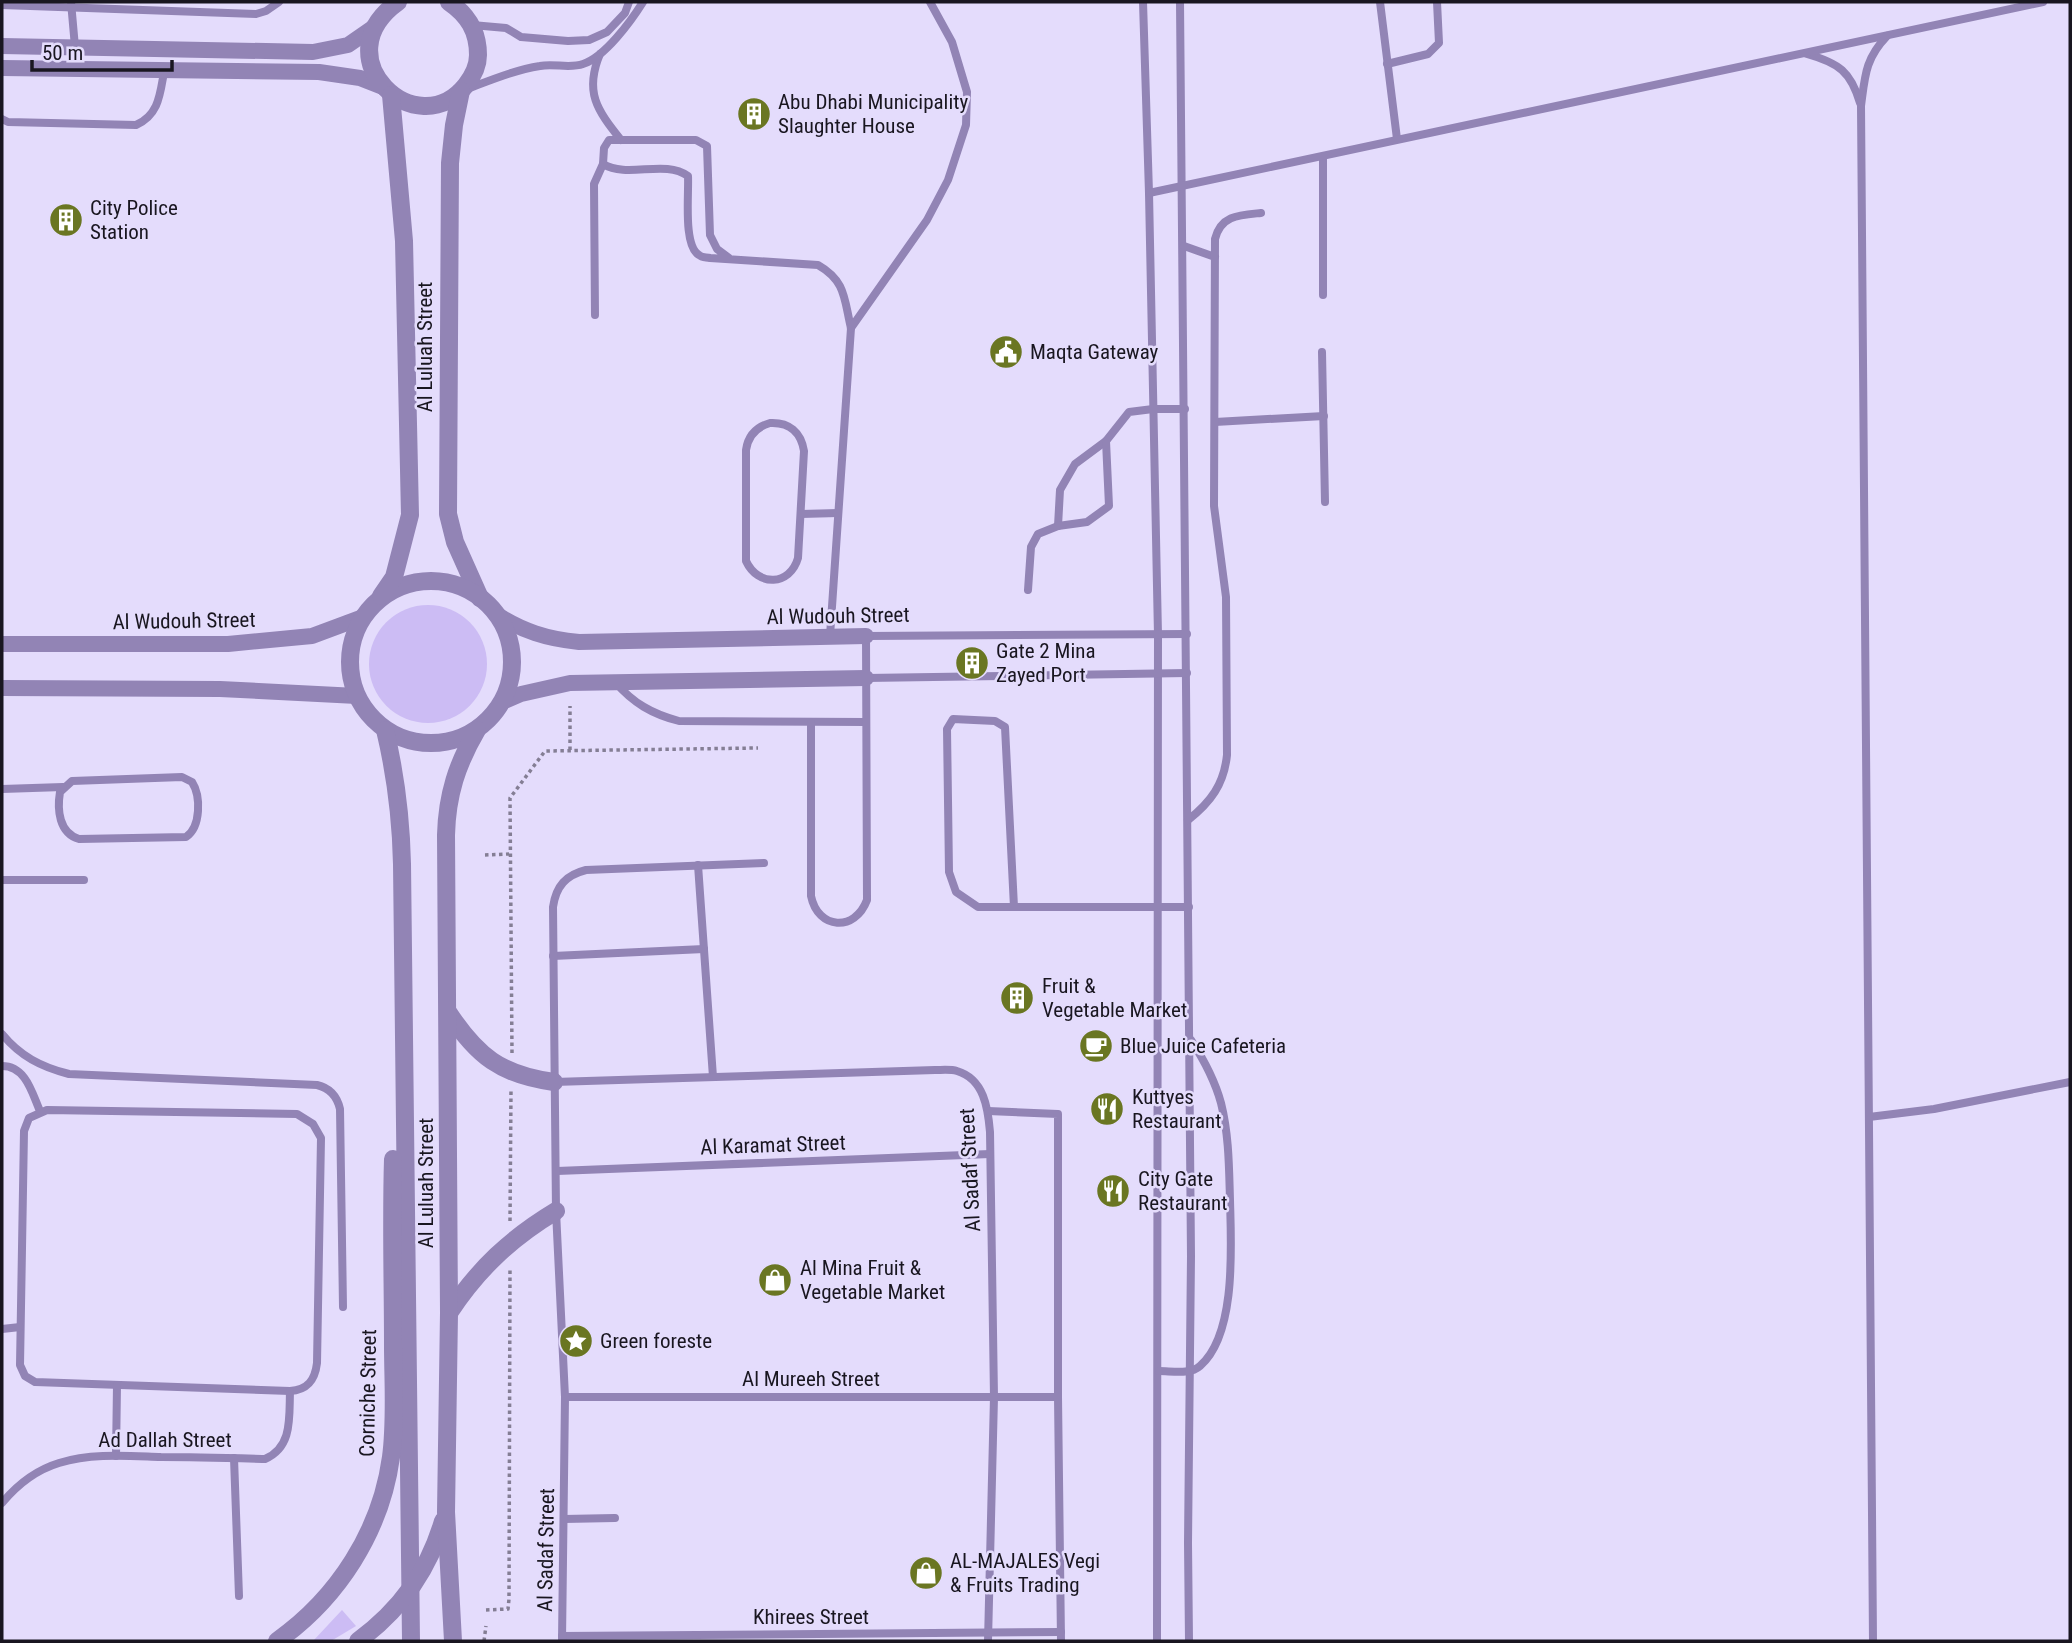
<svg xmlns="http://www.w3.org/2000/svg" width="2072" height="1643" font-family="'Roboto Condensed',sans-serif">
  <style>
    .green { fill: #ccbcf4 }
    .lines { fill: none; stroke-linecap: round; stroke-linejoin: round }
    .path { stroke: #847e94; stroke-width: 3.5; stroke-dasharray: 3.5 3.5; stroke-linecap: butt }
    .service { stroke: #9284b5; stroke-width: 8 }
    .minor { stroke: #9284b5; stroke-width: 16 }
    .tertiary { stroke: #9284b5; stroke-width: 18 }
    .labels { text-anchor: middle; dominant-baseline: central; stroke-width: 5; stroke-linejoin: round; paint-order: stroke }
    .poi-label { font-size: 21px; fill: #191620; stroke: #e4dcfc; text-anchor: start }
    .street-label { font-size: 21px; fill: #191620; stroke: #e4dcfc }
  </style>
  <rect width="100%" height="100%" fill="#e4dcfc"/>
  <!-- green -->
  <g class="green">
    <circle cx="428" cy="664" r="59"/>
    <polygon points="342,1610 356,1626 331,1641 313,1641"/>
  </g>
  <g class="lines">
    <!-- path -->
    <g class="path">
      <polyline points="570,750 570,706"/>
      <polyline points="485,855 509,854"/>
      <polyline points="512,1053 510,798 545,751 758,748"/>
      <polyline points="510,1221 511,1089"/>
      <polyline points="486,1610 508,1609 509,1599 510,1267"/>
      <polyline points="484,1641 486,1626"/>
    </g>
    <!-- service -->
    <g class="service">
      <polyline points="71,2 75,47"/>
      <polyline points="1143,2 1149,193 1158,635 1157,1641"/>
      <polyline points="1180,2 1191,1256 1188,1543 1189,1641"/>
      <polyline points="1380,2 1397,139"/>
      <polyline points="2,5 256,14 266,11 279,2"/>
      <polyline points="472,25 506,28 521,37 568,41 589,40 607,32 625,13 629,2"/>
      <path d="M600,54c-16,38 -3,56 21,86"/>
      <path d="M1807,54c32,9 44,18 53,49"/>
      <polyline points="1387,64 1428,54 1439,43 1437,2"/>
      <path d="M467,89c24,-9 48,-19 73,-23 14,-3 29,3 43,-2 22,-7 48,-43 60,-62"/>
      <path d="M2,119l6,3 128,3c23,-10 24,-31 28,-53"/>
      <polyline points="1323,157 1323,295"/>
      <polyline points="1149,193 2043,2"/>
      <polyline points="1184,246 1215,257"/>
      <path d="M729,258l-12,-9 -7,-14 -3,-89 -11,-6h-87l-5,8 -1,16c25,15 61,-5 85,12 1,18 -5,70 11,79 3,3 7,2 11,3l108,7c28,16 26,34 33,63l-21,308"/>
      <polyline points="595,315 594,184 603,164"/>
      <polyline points="851,328 927,220 948,180 966,125 967,92 952,42 930,2"/>
      <polyline points="1322,352 1325,502"/>
      <polyline points="1215,422 1324,416"/>
      <path d="M770,423c19,-1 31,9 34,28l-6,107c-8,28 -40,29 -52,3v-111c2,-14 10,-23 24,-27z"/>
      <polyline points="801,514 838,513"/>
      <polyline points="1058,526 1060,490 1075,464 1106,441"/>
      <polyline points="1028,590 1031,547 1038,534 1058,526 1087,522 1109,506 1106,441 1129,412 1153,409 1185,409"/>
      <polyline points="866,678 1187,673"/>
      <path d="M615,682c18,21 37,32 64,39l187,1"/>
      <path d="M811,723v173c7,34 44,36 56,4l-1,-264 321,-2"/>
      <path d="M182,777l10,5c9,14 9,45 -6,55l-107,2c-20,-6 -22,-29 -19,-47l12,-11z"/>
      <polyline points="2,789 63,787"/>
      <path d="M1188,820c23,-18 36,-36 39,-65l-1,-158 -12,-91 1,-267c6,-24 25,-24 46,-26"/>
      <polyline points="698,865 713,1077"/>
      <polyline points="2,880 84,880"/>
      <polyline points="1014,907 1005,727 995,721 953,719 947,729 949,872 956,892 978,907 1189,907"/>
      <polyline points="553,956 704,949"/>
      <path d="M2,1034c18,22 39,33 67,40l248,11c13,3 20,11 23,24l3,198"/>
      <path d="M2,1066c24,0 30,27 38,45"/>
      <path d="M554,1082l381,-12c7,0 16,-1 22,1 27,8 31,37 33,61l4,265 -6,244"/>
      <path d="M47,1110l250,4 16,10 8,14 -4,225c-2,17 -9,27 -27,28l-255,-9 -10,-6 -5,-11 4,-234 5,-13z"/>
      <polyline points="988,1111 1058,1114 1058,1397 1061,1641"/>
      <polyline points="1869,1117 1934,1109 2070,1082"/>
      <polyline points="557,1171 990,1154"/>
      <polyline points="2,1329 20,1327"/>
      <path d="M1159,1371c13,0 31,4 41,-5 37,-32 31,-122 30,-166 -1,-33 -1,-65 -9,-97 -6,-22 -17,-43 -30,-63"/>
      <polyline points="565,1397 1058,1397"/>
      <polyline points="116,1456 117,1385"/>
      <polyline points="234,1458 239,1596"/>
      <path d="M2,1503c15,-18 34,-33 57,-40 33,-10 68,-7 102,-6 35,0 69,1 104,2 28,-12 24,-42 25,-68"/>
      <polyline points="564,1519 615,1518"/>
      <polyline points="562,1636 1061,1632"/>
      <path d="M562,1641l3,-244 -9,-186 -3,-304c3,-21 13,-32 33,-37l178,-7"/>
      <path d="M1873,1641l-12,-1535c4,-30 4,-47 26,-70"/>
    </g>
    <!-- minor -->
    <g class="minor">
      <polyline points="2,46 313,52 348,45 374,27"/>
      <polyline points="2,68 319,72 360,78 383,87"/>
      <path d="M496,614c26,17 51,25 83,28l287,-6"/>
      <polyline points="2,644 228,644 312,636 363,617"/>
      <polyline points="2,688 220,689 357,696"/>
      <polyline points="502,702 521,694 570,683 866,678"/>
    </g>
    <!-- tertiary -->
    <g class="tertiary">
      <path d="M398,2c-77,55 19,145 68,83 7,-9 12,-19 12,-30 0,-24 -10,-40 -29,-53"/>
      <polyline points="461,91 454,125 450,163 448,514 455,542 480,598"/>
      <circle cx="431" cy="662" r="81"/>
      <polyline points="381,596 394,577 410,515 404,241 391,95"/>
      <path d="M385,730c11,46 16,87 17,134l9,777"/>
      <path d="M448,1012c29,44 53,63 106,70"/>
      <path d="M449,1313c29,-44 62,-75 107,-102"/>
      <path d="M277,1641c61,-43 104,-110 114,-184 5,-37 2,-75 2,-112 0,-62 -2,-124 0,-186"/>
      <path d="M358,1641c42,-31 70,-69 85,-120"/>
      <path d="M453,1641l-7,-129 3,-199 -3,-478c1,-40 11,-71 31,-105"/>
    </g>
  </g>
  <!-- icons -->
  <defs>
    <g id="building-disc" transform="scale(1.75)"><circle r="9.5" fill="#6a7622" stroke="#e4dcfc"/><path d="M-4-6H4V6H1V3H-1V6H-4ZM-2.5-4.3h1.7v1.8h-1.7ZM.8-4.3h1.7v1.8H.8ZM-2.5-1h1.7V.8h-1.7ZM.8-1h1.7V.8H.8Z" fill="#fff"/></g>
    <g id="civic-disc" transform="scale(1.75)"><circle r="9.5" fill="#6a7622" stroke="#e4dcfc"/><path d="M-.6-6.5H3V-4.5H.6V-3L4-1V1h2V6H-6V1h2V-1L-.6-3ZM-1.2 2.5V6h2.4V2.5Z" fill="#fff"/></g>
    <g id="cafe-disc" transform="scale(1.75)"><circle r="9.5" fill="#6a7622" stroke="#e4dcfc"/><path d="M-5.5-4.5H6V0H3Q3 3.5 0 3.5H-2.5Q-5.5 3.5-5.5 0ZM3-3.2v2h1.7v-2ZM-6 4.5H4V6H-6Z" fill="#fff"/></g>
    <g id="restaurant-disc" transform="scale(1.75)"><circle r="9.5" fill="#6a7622" stroke="#e4dcfc"/><path d="M-5-6h1v4h1v-4h1v4h1v-4h1v5L-1.5 .5V6h-2V.5L-5-1ZM5-6V6H3V1.5H1.5Q1.5-4 5-6Z" fill="#fff"/></g>
    <g id="shop-disc" transform="scale(1.75)"><circle r="9.5" fill="#6a7622" stroke="#e4dcfc"/><path d="M-5-2.5h2.3a2.7 3.5 0 0 1 5.4 0H5L5.5 6h-11ZM-1.5-2.5h3a1.5 2.3 0 0 0-3 0Z" fill="#fff"/></g>
    <g id="sight-disc" transform="scale(1.75)"><circle r="9.5" fill="#6a7622" stroke="#e4dcfc"/><path d="M0-6L1.8-2.2L6-1.7L2.9 1.2L3.7 5.4L0 3.3L-3.7 5.4L-2.9 1.2L-6-1.7L-1.8-2.2Z" fill="#fff"/></g>
  </defs>
  <g fill-rule="evenodd">
    <use href="#building-disc" x="754" y="114"/>
    <use href="#building-disc" x="66" y="220"/>
    <use href="#civic-disc" x="1006" y="352"/>
    <use href="#building-disc" x="972" y="663"/>
    <use href="#building-disc" x="1017" y="998"/>
    <use href="#cafe-disc" x="1096" y="1046"/>
    <use href="#restaurant-disc" x="1107" y="1109"/>
    <use href="#restaurant-disc" x="1113" y="1191"/>
    <use href="#shop-disc" x="775" y="1280"/>
    <use href="#sight-disc" x="576" y="1341"/>
    <use href="#shop-disc" x="926" y="1573"/>
  </g>
  <g class="labels">
    <!-- poi labels -->
    <g class="poi-label">
      <text x="778" y="102">Abu Dhabi Municipality<tspan x="778" dy="24">Slaughter House</tspan></text>
      <text x="90" y="208">City Police<tspan x="90" dy="24">Station</tspan></text>
      <text x="1030" y="352">Maqta Gateway</text>
      <text x="996" y="651">Gate 2 Mina<tspan x="996" dy="24">Zayed Port</tspan></text>
      <text x="1042" y="986">Fruit &amp;<tspan x="1042" dy="24">Vegetable Market</tspan></text>
      <text x="1120" y="1046">Blue Juice Cafeteria</text>
      <text x="1132" y="1097">Kuttyes<tspan x="1132" dy="24">Restaurant</tspan></text>
      <text x="1138" y="1179">City Gate<tspan x="1138" dy="24">Restaurant</tspan></text>
      <text x="800" y="1268">Al Mina Fruit &amp;<tspan x="800" dy="24">Vegetable Market</tspan></text>
      <text x="600" y="1341">Green foreste</text>
      <text x="950" y="1561">AL-MAJALES Vegi<tspan x="950" dy="24">&amp; Fruits Trading</tspan></text>
    </g>
    <!-- street labels -->
    <g class="street-label">
      <text transform="translate(425 347) rotate(-90)">Al Luluah Street</text>
      <text transform="translate(838 616) rotate(-1)">Al Wudouh Street</text>
      <text transform="translate(184 621) rotate(-1)">Al Wudouh Street</text>
      <text transform="translate(773 1145) rotate(-2)">Al Karamat Street</text>
      <text transform="translate(970 1170) rotate(-93)">Al Sadaf Street</text>
      <text transform="translate(426 1183) rotate(-90)">Al Luluah Street</text>
      <text x="811" y="1379">Al Mureeh Street</text>
      <text transform="translate(368 1393) rotate(-89)">Corniche Street</text>
      <text x="165" y="1440">Ad Dallah Street</text>
      <text transform="translate(546 1550) rotate(-89)">Al Sadaf Street</text>
      <text x="811" y="1617">Khirees Street</text>
    </g>
  </g>
  <!-- border -->
  <rect width="2072" height="1643" fill="none" stroke="#191620" stroke-width="7"/>
  <!-- scale -->
  <path d="M32 60v10h140v-10" fill="none" stroke="#191620" stroke-width="3.5"/>
  <text x="42" y="60" font-size="21" fill="#191620" stroke="#e4dcfc" stroke-width="5" paint-order="stroke">50 m</text>
</svg>
